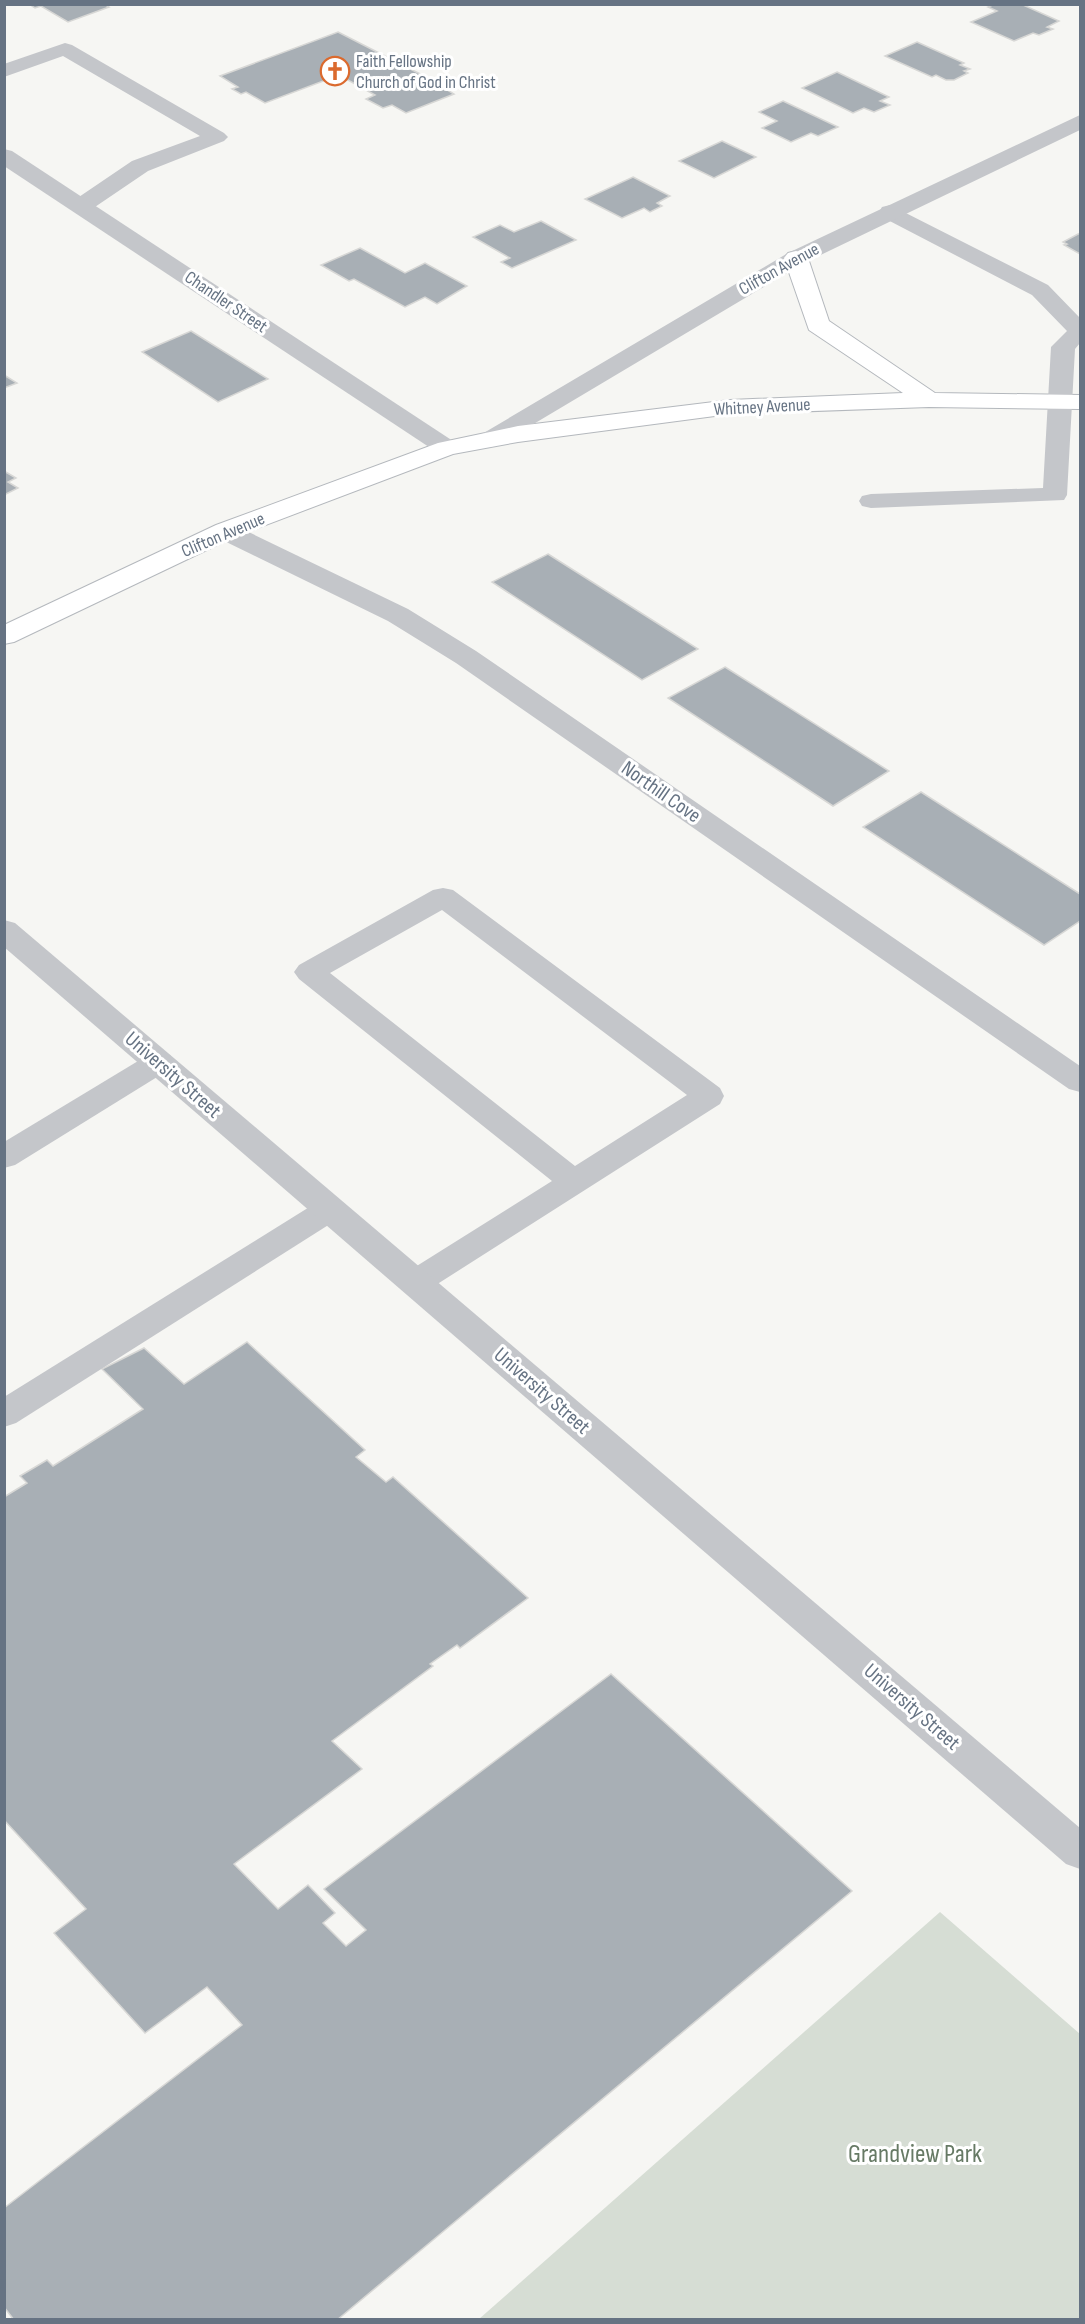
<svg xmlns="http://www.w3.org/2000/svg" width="1085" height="2324" font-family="'Sofia Sans Condensed',sans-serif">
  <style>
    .green { fill: #d6ddd4 }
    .building { fill: #a8afb5; stroke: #d7d7d5; stroke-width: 1.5 }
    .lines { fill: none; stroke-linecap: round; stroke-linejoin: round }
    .secondary-casing { stroke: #b4b8bd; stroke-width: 2 }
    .service { fill: #c4c6ca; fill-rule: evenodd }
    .minor { fill: #c4c6ca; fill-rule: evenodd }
    .tertiary { fill: #c4c6ca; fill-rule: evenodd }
    .secondary { fill: #fff; fill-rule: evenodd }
    .labels { text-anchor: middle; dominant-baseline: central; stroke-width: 6; stroke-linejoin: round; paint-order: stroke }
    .far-poi-label { font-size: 18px; fill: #667383; stroke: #fff; text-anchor: start }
    .far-street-label { font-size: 18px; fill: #667383; stroke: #fff }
    .street-label { font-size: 21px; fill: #667383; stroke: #fff }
    .near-park-label { font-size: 26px; fill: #677a65; stroke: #fff }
  </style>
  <rect width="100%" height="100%" fill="#f6f6f3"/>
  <!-- green -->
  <polygon class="green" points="940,1912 1080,2034 1080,2319 479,2319"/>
  <!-- building -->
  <g class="building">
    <polygon points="29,4 104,4 109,7 68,22 41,6 35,8"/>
    <polygon points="995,4 1021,4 1059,21 1047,27 1053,29 1039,35 1033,33 1014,41 971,22 997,11 988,7"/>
    <polygon points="338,32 428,78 454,94 406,113 392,105 383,108 366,99 375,95 339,75 265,103 246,92 241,94 232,89 238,87 220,76"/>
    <polygon points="917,42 964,63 960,65 970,69 964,71 968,73 954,80 946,80 936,75 932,77 885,56"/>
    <polygon points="837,72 889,97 880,101 890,105 874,112 864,108 853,113 802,88"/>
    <polygon points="783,101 838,127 818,136 811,133 791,142 762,128 777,121 759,112"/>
    <polygon points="722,141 756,157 714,178 679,161"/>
    <polygon points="633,177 670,196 657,203 662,206 650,212 644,208 622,218 585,199"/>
    <polygon points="541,221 576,240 512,268 501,262 510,258 473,237 500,225 514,232"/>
    <polygon points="1080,233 1080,254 1064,245 1067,244 1063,242"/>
    <polygon points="360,248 405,273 425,263 467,286 437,304 425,297 405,307 354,279 349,281 321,265"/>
    <polygon points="191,331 268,379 218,402 142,352"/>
    <polygon points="4,375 17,383 4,388"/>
    <polygon points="4,471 16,478 8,482 18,488 4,495"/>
    <polygon points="548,554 698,649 642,680 492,582"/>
    <polygon points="725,667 889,771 833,806 668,698"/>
    <polygon points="921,792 1080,894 1080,921 1044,945 863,827"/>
    <polygon points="247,1342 365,1450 356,1457 386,1482 393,1477 528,1598 460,1648 457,1645 430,1664 433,1666 332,1741 362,1769 234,1864 278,1909 308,1885 335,1913 323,1923 346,1946 366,1930 324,1889 611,1674 852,1891 337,2320 14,2320 4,2307 4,2208 242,2025 207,1987 145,2033 54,1933 86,1909 4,1820 4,1497 27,1483 20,1476 47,1460 53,1466 143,1409 102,1369 144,1348 184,1384"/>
  </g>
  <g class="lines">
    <!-- secondary casing -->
    <g class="secondary-casing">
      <polygon id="secondary" points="796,251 804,253 808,258 829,321 935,393 1080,395 1080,409 929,407 730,414 518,442 453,454 234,537 14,642 4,644 4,625 216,525 438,443 518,426 730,400 903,393 809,330 784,258 788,253"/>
    </g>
    <!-- service -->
    <g class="service">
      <polygon points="65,43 72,45 224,133 228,137 224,141 148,171 89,211 81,213 73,211 70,206 73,201 132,161 200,136 63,56 4,77 4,64"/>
      <polygon points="890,205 1048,285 1080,318 1080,343 1075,349 1067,495 1064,500 871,508 862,506 859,501 862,496 871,494 1043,488 1051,347 1067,331 1032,295 882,217 879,212 882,207"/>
      <path d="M443,888l10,2 267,198 4,8 -4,8 -292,186 -12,4 -12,-4 -4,-8 4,-8 148,-93 -253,-202 -5,-7 5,-7 134,-75zM442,910l245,185 -112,71 -245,-193z"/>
      <polygon points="159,1052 170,1055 174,1062 170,1069 15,1165 4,1168 4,1142 148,1055"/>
      <polygon points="330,1198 341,1201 346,1209 341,1217 16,1423 4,1427 4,1397 319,1201"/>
    </g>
    <!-- minor -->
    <g class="minor">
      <polygon points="1080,115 1080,130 804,263 500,444 491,447 482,444 478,439 482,434 788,253"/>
      <polygon points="4,149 12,151 456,443 460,448 456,453 447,456 438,453 4,166"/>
      <polygon points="225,523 234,525 408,609 476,651 1080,1066 1080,1092 1069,1089 456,663 388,621 216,537 212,531 216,525"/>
    </g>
    <!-- tertiary -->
    <polygon class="tertiary" points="4,920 15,923 1080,1828 1080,1869 1066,1864 4,947"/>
    <!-- secondary -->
    <use href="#secondary" class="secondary"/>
  </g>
  <!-- icons -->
  <defs>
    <g id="church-ring" transform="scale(1.5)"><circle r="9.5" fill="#fff" stroke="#db6a2e" stroke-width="1.5"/><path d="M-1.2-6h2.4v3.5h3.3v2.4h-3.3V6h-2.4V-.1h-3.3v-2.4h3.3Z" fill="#db6a2e"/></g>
  </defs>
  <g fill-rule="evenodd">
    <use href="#church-ring" x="335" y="71"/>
  </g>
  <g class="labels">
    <!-- far-poi labels -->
    <g class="far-poi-label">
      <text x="356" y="61">Faith Fellowship<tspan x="356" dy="21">Church of God in Christ</tspan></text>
    </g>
    <!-- far-street labels -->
    <g class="far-street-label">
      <text transform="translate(779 269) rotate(-29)">Clifton Avenue</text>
      <text transform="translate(226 302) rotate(34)">Chandler Street</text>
      <text transform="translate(762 407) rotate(-3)">Whitney Avenue</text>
      <text transform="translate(223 535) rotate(-23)">Clifton Avenue</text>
    </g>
    <!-- street labels -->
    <g class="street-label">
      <text transform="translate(661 792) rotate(35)">Northill Cove</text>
      <text transform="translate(173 1075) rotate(41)">University Street</text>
      <text transform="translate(542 1391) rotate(41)">University Street</text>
      <text transform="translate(912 1707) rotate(41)">University Street</text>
    </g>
    <!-- near-park labels -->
    <g class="near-park-label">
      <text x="915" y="2154">Grandview Park</text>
    </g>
  </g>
  <!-- border -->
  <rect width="1085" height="2324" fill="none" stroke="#667383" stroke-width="12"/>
</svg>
